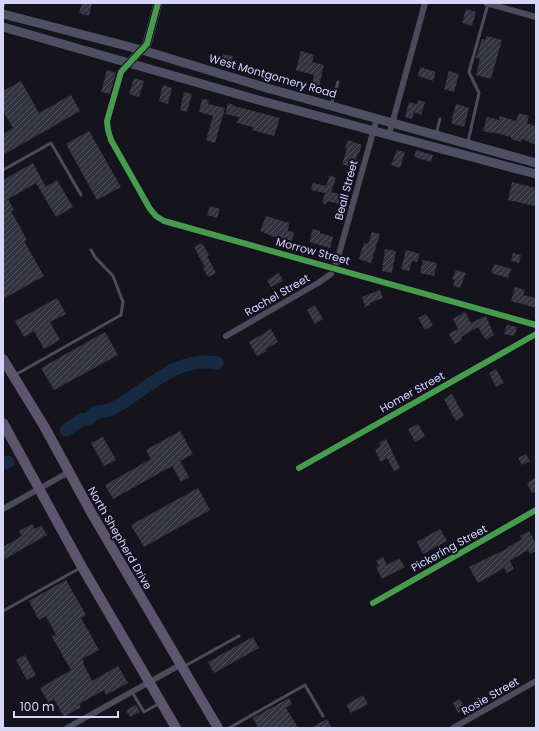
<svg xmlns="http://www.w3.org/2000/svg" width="539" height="731" font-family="Poppins,sans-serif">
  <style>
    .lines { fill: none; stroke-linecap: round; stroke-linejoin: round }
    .river { stroke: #162b41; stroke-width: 13 }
    .building { fill: url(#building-hatch) }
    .lane { stroke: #4b4b5c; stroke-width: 3 }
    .street { stroke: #4b4b5c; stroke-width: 6 }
    .secondary { stroke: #4e4f62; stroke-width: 9 }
    .primary { stroke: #5c556d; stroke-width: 10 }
    .cycleway-casing { stroke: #121021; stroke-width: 8 }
    .cycleway { stroke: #469c4c; stroke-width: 6 }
    .labels { text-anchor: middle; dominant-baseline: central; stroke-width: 4; stroke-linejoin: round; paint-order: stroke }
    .street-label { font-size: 11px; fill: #d6d6f9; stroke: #121021 }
  </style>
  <defs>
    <pattern id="building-hatch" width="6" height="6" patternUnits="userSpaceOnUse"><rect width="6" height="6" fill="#33323f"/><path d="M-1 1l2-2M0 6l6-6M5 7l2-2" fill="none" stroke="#504f5c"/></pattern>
  </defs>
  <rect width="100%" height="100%" fill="#15141d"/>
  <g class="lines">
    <!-- river -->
    <g class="river">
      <path d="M66,430c5,-3 10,-7 15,-10 2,-1 4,0 6,-1 3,-1 5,-4 7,-6 6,-2 13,-1 18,-4 34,-18 64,-54 105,-46"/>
      <polyline points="3,463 8,462"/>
    </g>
  </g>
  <!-- building -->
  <g class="building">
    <polygon points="82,3 92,3 89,16 79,13"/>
    <polygon points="466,9 476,12 472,26 462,23"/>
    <polygon points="487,36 502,40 491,79 476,75 480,59 476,58 482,39 485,40"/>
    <polygon points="301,51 314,55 312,62 324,65 319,86 312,84 314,75 296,70"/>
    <polygon points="223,54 233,56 231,64 221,62"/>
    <polygon points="420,67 436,72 433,81 418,76"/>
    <polygon points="107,70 116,73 110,94 101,92"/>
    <polygon points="449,71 459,74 454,92 444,89"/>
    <polygon points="134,78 144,81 139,97 129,94"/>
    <polygon points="21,81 39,113 71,95 80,111 3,155 3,134 13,128 3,111 3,91"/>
    <polygon points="163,85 172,88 168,104 159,101"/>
    <polygon points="184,92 192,94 187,112 180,110"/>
    <polygon points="202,99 209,100 208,104 225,108 215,143 206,140 213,116 199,112"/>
    <polygon points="418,100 425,102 421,115 414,112 412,119 405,117 409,102 417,104"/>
    <polygon points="228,103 234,105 234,106 280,118 274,136 252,130 253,127 237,123 239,117 225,114"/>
    <polygon points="456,104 469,108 464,127 451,123"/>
    <polygon points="519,113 529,116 527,123 536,127 536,145 522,139 521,142 511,139 511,137 492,132 492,133 483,131 487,117 499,120 500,116 516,121"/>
    <polygon points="89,131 121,187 97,200 66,144"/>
    <polygon points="348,140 362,145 359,153 358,153 353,168 342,164 347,149 345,149"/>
    <polygon points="397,150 405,152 400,168 391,165"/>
    <polygon points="416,150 433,155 431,162 414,157"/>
    <polygon points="33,163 46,187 57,180 73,207 56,217 36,183 8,199 14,210 11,211 27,240 24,241 44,276 3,299 3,180"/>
    <polygon points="330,175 336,178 331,192 346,196 343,205 327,201 326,204 322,203 325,193 311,190 313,183 326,186"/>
    <polygon points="512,182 536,188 535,206 508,200"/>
    <polygon points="210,206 220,209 217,218 207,215"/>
    <polygon points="266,216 289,223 288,231 294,232 292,241 274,237 260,231"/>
    <polygon points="312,229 320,231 320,233 333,237 330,248 310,242"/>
    <polygon points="372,232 380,234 371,263 359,259 364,243 368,244"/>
    <polygon points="202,243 209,255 207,256 216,273 208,277 203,268 205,267 194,247"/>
    <polygon points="385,249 396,251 392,273 382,271"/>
    <polygon points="406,250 420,254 417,262 412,261 409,271 401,269"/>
    <polygon points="513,253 521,255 519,263 511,261"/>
    <polygon points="423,260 437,263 434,276 420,273"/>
    <polygon points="494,264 511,269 508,278 491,273"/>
    <polygon points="456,270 466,273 460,288 453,286 455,280 452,279"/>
    <polygon points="279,273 283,281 271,287 267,280"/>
    <polygon points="515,287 525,290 523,295 536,298 536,308 511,301"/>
    <polygon points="380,290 383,298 370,303 370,305 365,307 362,297"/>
    <polygon points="57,298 66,314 50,322 60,340 44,349 34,331 24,337 15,321"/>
    <polygon points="315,305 323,319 315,324 307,310"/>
    <polygon points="465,312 471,323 486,316 494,335 486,340 478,327 461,337 462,340 455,344 449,334 458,329 453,319"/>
    <polygon points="426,314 433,325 425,330 418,318"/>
    <polygon points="507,325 517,327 514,336 504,334"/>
    <polygon points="271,329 278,342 266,349 267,351 257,356 249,342"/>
    <polygon points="105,332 118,355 54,390 41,368"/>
    <polygon points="496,369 504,383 496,387 489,373"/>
    <polygon points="452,394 464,416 456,421 444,399"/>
    <polygon points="418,424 425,436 415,442 408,429"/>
    <polygon points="180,431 193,454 180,461 189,477 181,482 172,466 113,499 105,485 151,459 146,450"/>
    <polygon points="103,437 116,460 104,466 91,443"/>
    <polygon points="386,439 400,468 394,471 387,458 381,462 375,450 381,446 379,443"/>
    <polygon points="526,454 530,461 522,465 518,458"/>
    <polygon points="536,477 536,491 532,493 527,483"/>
    <polygon points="198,488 210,510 144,547 131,525"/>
    <polygon points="32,524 35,529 41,525 47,535 3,560 3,547 22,536 19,531"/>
    <polygon points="440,529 447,541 423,554 417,542"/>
    <polygon points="529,531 536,544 536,551 530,554 528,550 510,561 514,569 507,573 504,568 478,583 469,567 508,548 508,547 522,539 520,536"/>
    <polygon points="383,557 387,565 399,558 405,567 382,579 376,567 379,566 376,561"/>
    <polygon points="66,580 86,615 81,618 99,650 82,659 84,662 83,663 92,681 118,666 128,683 106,695 104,690 79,704 81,707 64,717 54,699 48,702 40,688 71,670 52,637 56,635 46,616 39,620 29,601"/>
    <polygon points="253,637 259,648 214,673 208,662"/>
    <polygon points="25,655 36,675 27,680 16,660"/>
    <polygon points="363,695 368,704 351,713 346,705"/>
    <polygon points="289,698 292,704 286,708 298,728 258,728 253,718"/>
    <polygon points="460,699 465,709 458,713 453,703"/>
    <polygon points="136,705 140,712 130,717 126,710"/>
    <polygon points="327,719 332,728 311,728"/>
  </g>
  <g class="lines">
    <!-- lane -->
    <g class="lane">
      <polyline points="3,7 4,3"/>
      <polyline points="331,105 338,82"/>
      <polyline points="436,134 440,119"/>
      <polyline points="468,142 479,93 469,72 488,4"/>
      <polyline points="3,170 51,143 81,195"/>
      <polyline points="15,375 121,315 123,302 113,276 95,257 91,250"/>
      <polyline points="3,611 80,568"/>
      <polyline points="183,667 239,636"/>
      <polyline points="132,692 144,712 160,703"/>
      <polyline points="229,728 305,685 323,716"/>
    </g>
    <!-- street -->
    <g class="street">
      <polyline points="486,3 536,17"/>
      <polyline points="129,63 121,72 107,121 108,130 111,140 150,209 156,216 164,221 536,325"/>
      <polyline points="389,135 425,3"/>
      <polyline points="226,336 318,283 331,274 337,261 377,118"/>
      <polyline points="299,468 536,334"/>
      <polyline points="3,509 69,472"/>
      <polyline points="373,603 536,510"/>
      <polyline points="67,728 180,665"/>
      <polyline points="453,728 536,681"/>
    </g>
    <!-- secondary -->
    <g class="secondary">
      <polyline points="3,14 142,50 267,88 536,163"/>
      <polyline points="3,27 258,100 536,174"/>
      <polyline points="129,63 147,44 158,3"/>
    </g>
    <!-- primary -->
    <g class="primary">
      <polyline points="3,359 44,426 92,514 218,728"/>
      <polyline points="3,423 82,567 176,728"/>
    </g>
    <!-- cycleway casing -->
    <g class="cycleway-casing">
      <g id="cycleway">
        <polyline points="158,3 147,44 121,72 107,121 108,130 111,140 150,209 156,216 164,221 536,325"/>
        <polyline points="299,468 536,334"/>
        <polyline points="373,603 536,510"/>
      </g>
    </g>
    <!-- cycleway -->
    <use href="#cycleway" class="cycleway"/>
  </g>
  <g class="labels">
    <!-- street labels -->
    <g class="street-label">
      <text transform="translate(273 76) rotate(16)">West Montgomery Road</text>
      <text transform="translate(346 190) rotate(-75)">Beall Street</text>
      <text transform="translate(313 251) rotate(15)">Morrow Street</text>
      <text transform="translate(277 295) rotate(-30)">Rachel Street</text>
      <text transform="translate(412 392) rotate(-29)">Homer Street</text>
      <text transform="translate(120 538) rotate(60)">North Shepherd Drive</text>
      <text transform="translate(449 548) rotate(-29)">Pickering Street</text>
      <text transform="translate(490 696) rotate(-30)">Rosie Street</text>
    </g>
  </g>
  <!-- border -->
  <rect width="539" height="731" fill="none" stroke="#d6d6f9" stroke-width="8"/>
  <!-- scale -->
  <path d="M14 711v6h104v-6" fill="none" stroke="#d6d6f9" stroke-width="2"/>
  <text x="20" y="711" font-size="12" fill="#d6d6f9" stroke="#121021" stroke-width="3" paint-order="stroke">100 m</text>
</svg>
